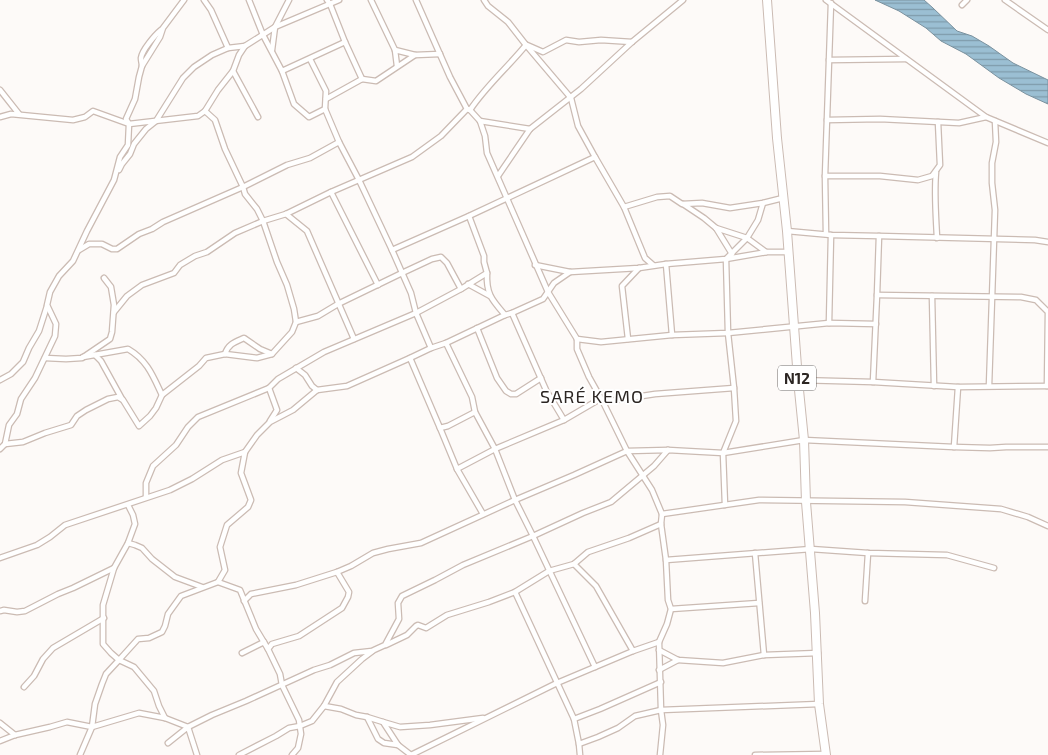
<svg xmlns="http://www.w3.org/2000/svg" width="1048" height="755" font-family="'Exo 2',sans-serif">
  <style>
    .water { fill: url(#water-rules); stroke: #7a919e }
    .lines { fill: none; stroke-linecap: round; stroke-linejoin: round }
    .minor-casing { stroke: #cbbbb3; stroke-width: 7 }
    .primary-casing { stroke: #cbbbb3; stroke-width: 10 }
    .minor { stroke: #fff; stroke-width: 4.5 }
    .primary { stroke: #fff; stroke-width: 8 }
    .labels { text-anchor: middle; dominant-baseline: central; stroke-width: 4; stroke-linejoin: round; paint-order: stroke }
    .shield { fill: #fff; stroke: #6b6765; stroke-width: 1 }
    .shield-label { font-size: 15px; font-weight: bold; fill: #2c2623 }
    .neighbourhood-label { font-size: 18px; letter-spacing: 1px; fill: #2c2623; stroke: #fff }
  </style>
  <defs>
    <pattern id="water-rules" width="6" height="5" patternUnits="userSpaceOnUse" patternTransform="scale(1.25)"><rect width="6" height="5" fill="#9bbfd3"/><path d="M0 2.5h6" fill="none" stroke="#7f9bab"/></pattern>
  </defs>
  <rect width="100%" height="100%" fill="#fdfaf8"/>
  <!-- water -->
  <polygon class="water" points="875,0 924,0 933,8 957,31 972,36 989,46 1013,63 1048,80 1048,104 1026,94 999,78 966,54 941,41 926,28 899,11"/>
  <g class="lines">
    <!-- minor casing -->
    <g class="minor-casing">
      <g id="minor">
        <polyline points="204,0 211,10 228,48"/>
        <polyline points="249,0 263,35 282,71 294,104 309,117 325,109"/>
        <polyline points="327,0 330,4 345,42 362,79"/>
        <polyline points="371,0 395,50 397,66"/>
        <polyline points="416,0 450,77 467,109"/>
        <polyline points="826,0 986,117 1048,143"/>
        <polyline points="1005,0 1048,30"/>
        <polyline points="962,5 967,0"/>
        <polyline points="526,45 571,98 578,126 595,157"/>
        <polyline points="527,45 543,52 566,40 579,42 601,40 632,42"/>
        <polyline points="272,50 275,27 289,0"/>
        <polyline points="395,50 415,55"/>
        <polyline points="310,59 326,91 325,109 339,142 359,180 392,250 411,293 416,313 431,348"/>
        <polyline points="829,60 906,59"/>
        <path d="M142,66c0,-3 -1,-5 -1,-8 1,-8 14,-23 20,-28"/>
        <polyline points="233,71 258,117"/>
        <polyline points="282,71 345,42"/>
        <polyline points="0,90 19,114"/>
        <polyline points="326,99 362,79 376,81 415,55 440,54"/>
        <polyline points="470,110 480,121 485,136 487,153 548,292 577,339 577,349 589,377 603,402 627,451 652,490 662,514 661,524 666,560 668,600 671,609 667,624 659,642 661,710 663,725 660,755"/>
        <polyline points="0,117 11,114 73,120 85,117 93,111 129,124 198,116 205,111 218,90 233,71 239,55 245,46 275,27 339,0"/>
        <polyline points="827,120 880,119 959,123 986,117"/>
        <polyline points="480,121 530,129"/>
        <polyline points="119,170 122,164 130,154 134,144 146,129 156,121 183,78 194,67 212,55 228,48 245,46"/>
        <path d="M936,172c-2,22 0,44 1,66"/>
        <polyline points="498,176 530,129 581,89 632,42 683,0"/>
        <polyline points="825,176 880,176 918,180 932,176 940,165 938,122"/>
        <polyline points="331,192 378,285"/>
        <polyline points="683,204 704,218 716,228 732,254"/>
        <polyline points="624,207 657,197 670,196 682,204 702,203 730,208 763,203 783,198"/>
        <polyline points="286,214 307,231 354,339"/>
        <polyline points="716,228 747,238 766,252"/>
        <polyline points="787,231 831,235 879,236 1035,240 1048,242"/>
        <polyline points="826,234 825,176 831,3"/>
        <polyline points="79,250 89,244 102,244 112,249 117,249 139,234 152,229 163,222 243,187 287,165 310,158 339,142"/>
        <polyline points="392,250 469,216 595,157 624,207 645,258 653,265"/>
        <polyline points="666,264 672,335"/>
        <polyline points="535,265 570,272 639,268 666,264 726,259 767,252 789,252"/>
        <path d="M487,273c-1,21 5,27 18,42"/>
        <polyline points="468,284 490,296"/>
        <polyline points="877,295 1021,297 1036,300 1048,312 1047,386"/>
        <polyline points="932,296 934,386"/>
        <path d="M114,312l13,-16 15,-11 32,-12 6,-8 15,-9 12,-4 28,-19 28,-12 23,-7 45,-22 81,-35 29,-21 26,-27 3,1c16,-24 38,-43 56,-65l-18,-23 -20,-16 -4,-6"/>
        <polyline points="512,313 546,390 564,420"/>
        <polyline points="296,322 318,316 338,304 402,273 432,259 441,257 447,263 461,289"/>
        <polyline points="829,323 831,235"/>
        <polyline points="477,328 497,378 506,391 511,394 516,394 541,378"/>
        <polyline points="577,339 601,342 672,335 728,333 829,323 876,324"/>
        <polyline points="628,339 622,286 639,268"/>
        <polyline points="446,343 472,397 475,412 495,449 515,500 533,536 595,667"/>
        <path d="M225,354c3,-10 10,-12 19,-16l16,11 12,5"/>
        <polyline points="95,355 101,361 122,399"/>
        <path d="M83,357l45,-8c19,11 25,27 34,46"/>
        <polyline points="45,358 66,359 82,358 110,339 112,332 114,305 111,287 104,278"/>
        <polyline points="410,358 440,428 448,426 475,412"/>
        <polyline points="296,368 305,375 312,386 317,390"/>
        <polyline points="0,380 11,374 23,362 29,348 39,331 47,306"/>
        <polyline points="798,380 873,382 958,387 1048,386"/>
        <polyline points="873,382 877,295 879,236"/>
        <polyline points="989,386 995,210 992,183 992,163 996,142 995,121"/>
        <polyline points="603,402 655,394 734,388"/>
        <polyline points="270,421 277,410 269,388 278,379 324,352 416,313 461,289 487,273 484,262 484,256 469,216"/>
        <polyline points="440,428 457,469 483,514"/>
        <polyline points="5,444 23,442 45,433 71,425 77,416 86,410 108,399 118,397 123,400 139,426 150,416 156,408 162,395 199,366 206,358 225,354 257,358 272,354 292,332 296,322 294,309 287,285 277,262 263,221 257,209 245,194 243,187 225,149 215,120 205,111"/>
        <polyline points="954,447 958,387"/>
        <polyline points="0,449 5,444 9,425 17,414 21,399 35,378 55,336 56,324 47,305 50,292 59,276 73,261 87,231 114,180 120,157 128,145 129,124 126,119 135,99 139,77 142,66 160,37 163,28 184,0"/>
        <polyline points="457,469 495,449 564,420 600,399"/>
        <polyline points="146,497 146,483 153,466 176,445 188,427 198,417 269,388"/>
        <polyline points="128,505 133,515 135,524 128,543 114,568 103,605 103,644 111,653 119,660 138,639 149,638 162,632 165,626 168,614 181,596 218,582"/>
        <polyline points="725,505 723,453 736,421 734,388 728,333 726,259 747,238 758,220 763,203"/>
        <polyline points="662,514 759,500 905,502 1001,509 1028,517 1048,526"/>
        <polyline points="128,543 135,545 142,548 152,559 175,577 202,587"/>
        <polyline points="755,553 764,655"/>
        <polyline points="0,558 37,545 50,537 65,525 170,490 192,479 222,460 245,452"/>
        <polyline points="666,560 811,549 868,553 947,555 994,568"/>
        <polyline points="574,564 596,586 633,651"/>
        <polyline points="515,592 574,719 600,709 661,682"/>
        <polyline points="244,601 251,594 296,585 337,572 351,566 373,553 388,549 421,543 515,500 574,475 627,451 668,450 723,453 804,440 954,447 990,448 1006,447 1048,447"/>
        <polyline points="865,601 868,553"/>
        <polyline points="671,609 759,603"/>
        <polyline points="0,611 4,610 17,612 25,611 58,594 73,588 114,568"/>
        <polyline points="386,645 407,635 416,626 418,625 426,628 447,615 489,602 515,592 549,571 574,564 588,552 629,538 661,524"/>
        <polyline points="268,649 272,644 299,636 342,608 348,597 349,592 337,572"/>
        <polyline points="659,650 678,660 723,663 764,655 818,653"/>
        <polyline points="242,653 264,642"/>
        <polyline points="659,670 678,660"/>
        <polyline points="24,687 34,676 43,659 53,648 104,618"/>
        <polyline points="324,706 341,709 356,715 367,717 383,722 398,745 411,755"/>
        <polyline points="367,717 378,739 384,743 398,745"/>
        <polyline points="574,719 579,744 598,737 618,728 635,716 661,710 819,704"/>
        <polyline points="383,722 400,727 430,725 483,718"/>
        <polyline points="0,723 15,735"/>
        <polyline points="0,741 15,735 50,727 67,722 92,727 139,713 165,718 188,727 212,715 246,701 314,670 330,665 354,653 372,651"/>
        <polyline points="168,743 188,727 197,755"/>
        <polyline points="579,744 580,755"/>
        <polyline points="80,755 92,727 95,704 102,684 106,674 119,660 134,667 154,691 159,706 165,718"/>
        <polyline points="239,755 276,736 289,728 300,726 312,721 324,706 337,682 362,659 374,650 385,645 399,619 398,603 402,596 435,580 463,565 533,536 583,513 611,502 654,466 668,450"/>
        <polyline points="292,755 298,748 301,734 299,720 282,685 280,674 268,649 256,629 240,590 218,582 225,570 220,547 227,525 248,507 251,500 241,473 245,452 257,435 270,422 293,410 317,390 347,386 410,358 431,348 446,343 505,315 512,313 543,299 554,283 570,272"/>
        <polyline points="411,755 557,683 633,651 659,642"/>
        <polyline points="755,755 826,754"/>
      </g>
    </g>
    <!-- primary casing -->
    <g class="primary-casing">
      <polyline id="primary" points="767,0 777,138 787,231 798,380 804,440 806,502 815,613 819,704 826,755"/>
    </g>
    <!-- minor -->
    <use href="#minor" class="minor"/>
    <!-- primary -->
    <use href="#primary" class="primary"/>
  </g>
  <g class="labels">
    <!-- shield labels -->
    <rect class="shield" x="778" y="365.5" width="38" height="25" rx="4"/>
    <g class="shield-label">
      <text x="797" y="378">N12</text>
    </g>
    <!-- neighbourhood labels -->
    <g class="neighbourhood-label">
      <text x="592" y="396">SARÉ KEMO</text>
    </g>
  </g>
</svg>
